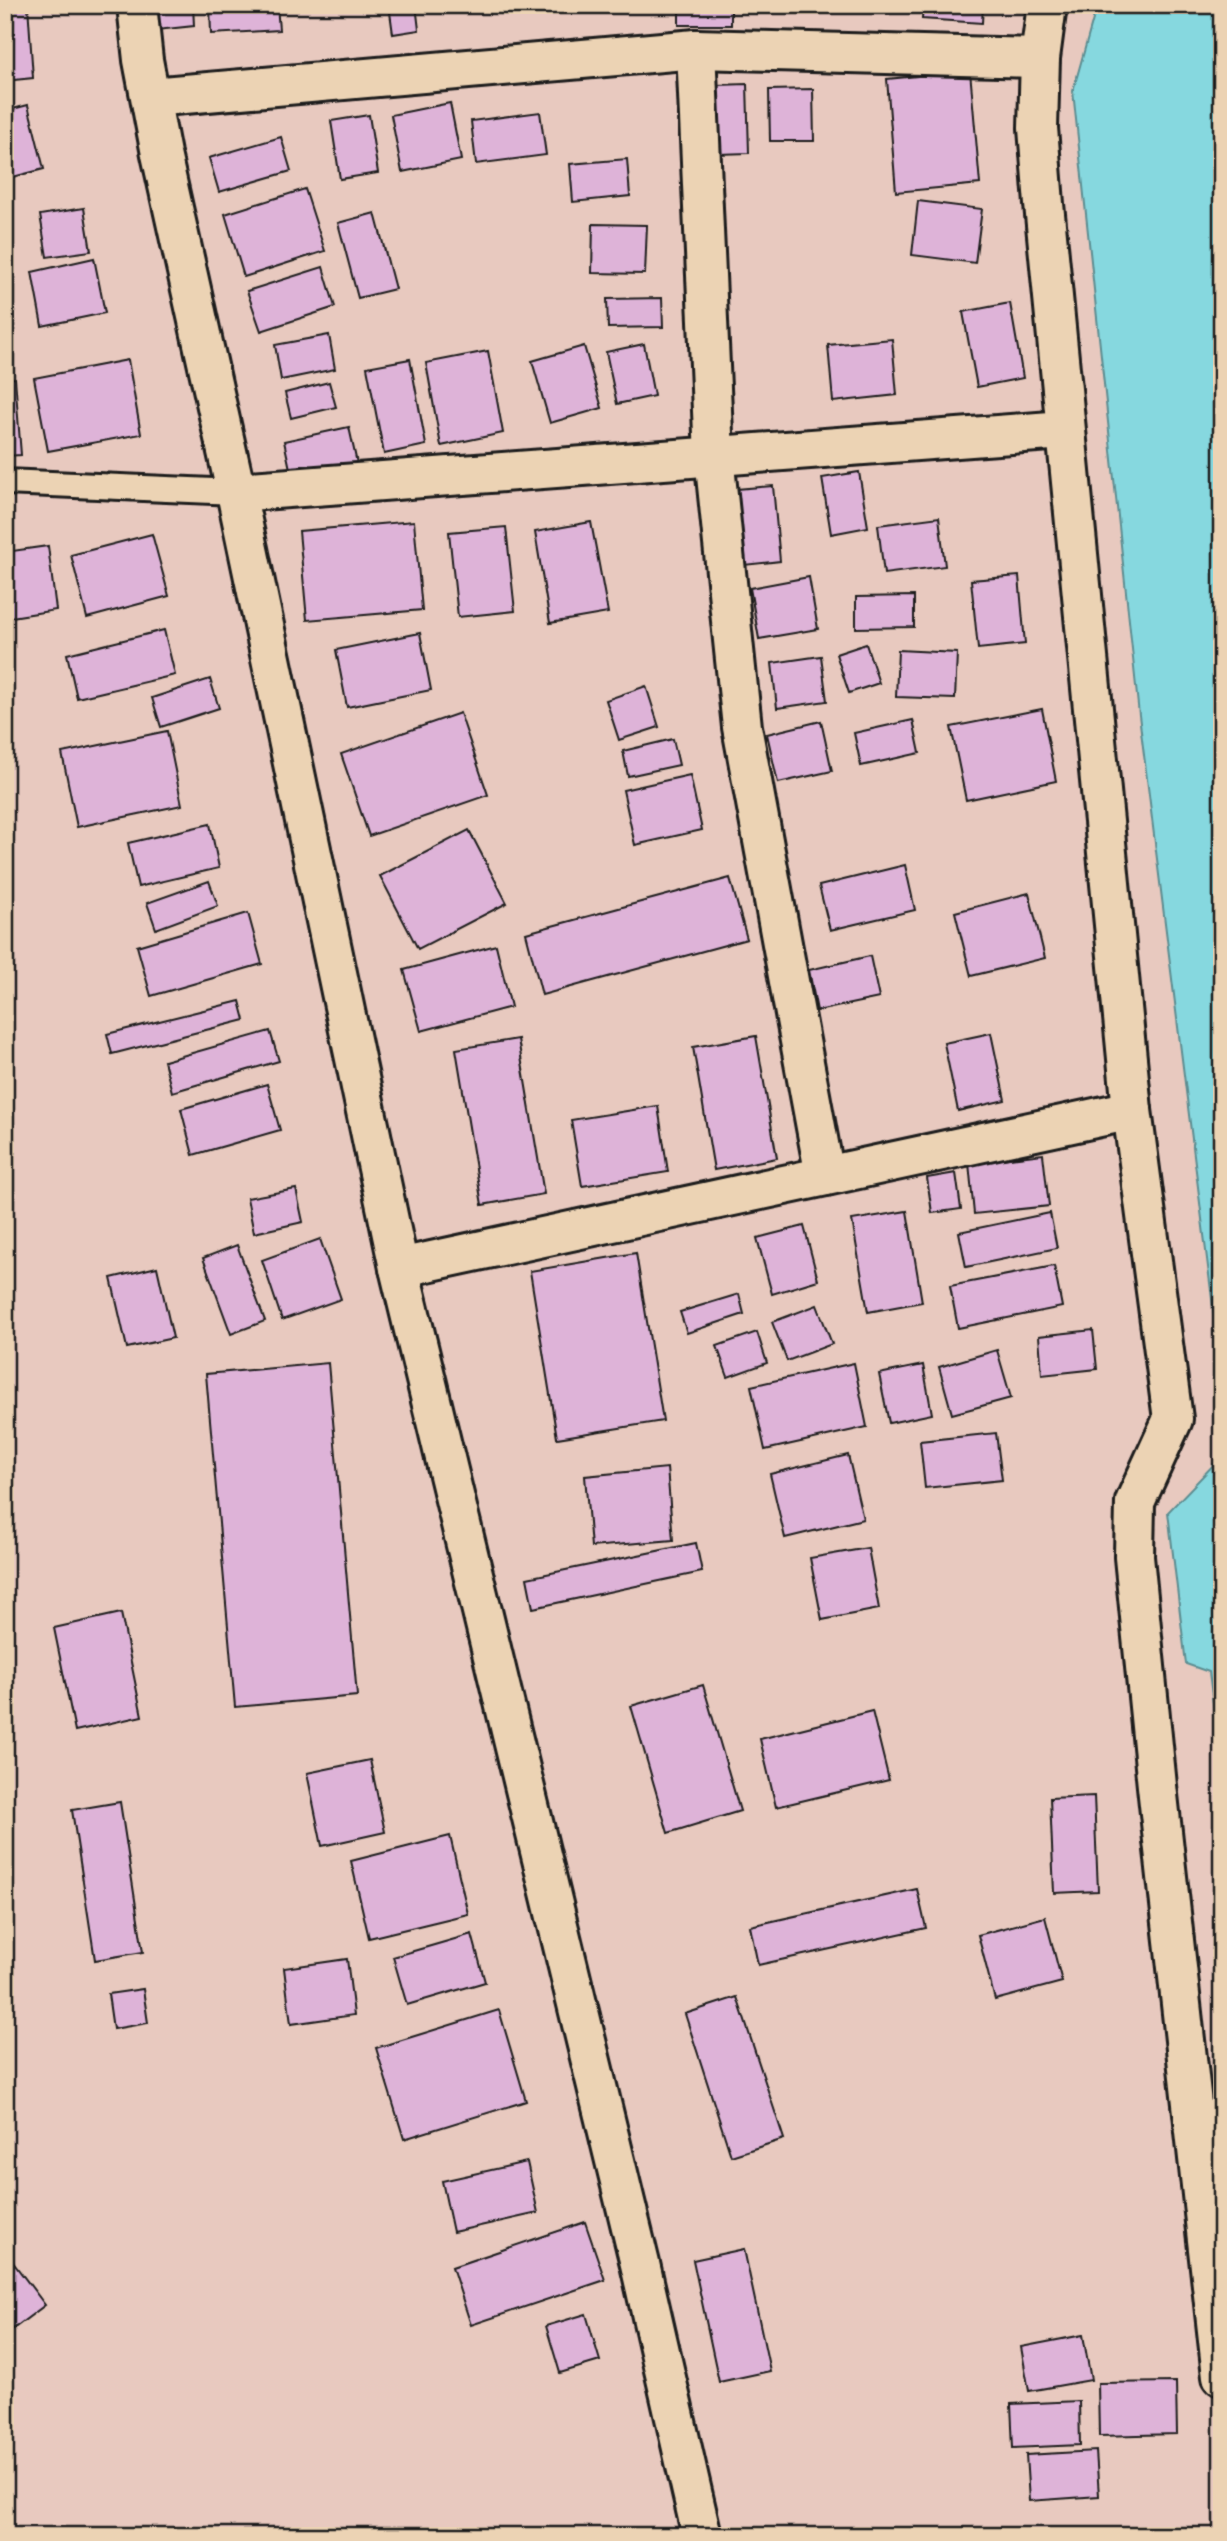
<svg xmlns="http://www.w3.org/2000/svg" width="1227" height="2541" font-family="Caveat,sans-serif">
  <style>
    .water { fill: #86d8df; stroke: #5c8d91; stroke-width: 2 }
    .building { fill: #deb3d8; stroke: #1c1c1c; stroke-width: 2 }
    .lines { fill: none; stroke-linecap: round; stroke-linejoin: round }
    .lane-casing { stroke: #1c1c1c; stroke-width: 30 }
    .street-casing { stroke: #1c1c1c; stroke-width: 44 }
    .highway-casing { stroke: #1c1c1c; stroke-width: 44 }
    .lane { stroke: #ecd3b4; stroke-width: 24 }
    .street { stroke: #ecd3b4; stroke-width: 38 }
    .highway { stroke: #ecd3b4; stroke-width: 38 }
  </style>
  <rect width="100%" height="100%" fill="#e8c9bf"/>
  <filter id="ink" filterUnits="userSpaceOnUse"><feTurbulence type="fractalNoise" baseFrequency=".0143" numOctaves="2"/><feDisplacementMap in="SourceGraphic" scale="14" xChannelSelector="R" yChannelSelector="G"/><feConvolveMatrix kernelMatrix="1 2 1 2 8 2 1 2 1" color-interpolation-filters="sRGB"/></filter>
  <g filter="url(#ink)">
    <!-- water -->
    <g class="water">
      <polygon points="1097,5 1222,5 1222,1379 1139,715 1073,91"/>
      <polygon points="1222,1456 1222,1773 1209,1672 1186,1664 1168,1512"/>
    </g>
    <!-- building -->
    <g class="building">
      <polygon points="5,5 28,5 33,78 5,81"/>
      <polygon points="155,5 193,5 194,26 157,30"/>
      <polygon points="210,5 277,5 279,30 211,34"/>
      <polygon points="389,5 416,5 419,30 393,34"/>
      <rect x="679" y="5" width="52" height="20"/>
      <polygon points="923,5 983,5 982,23 922,19"/>
      <polygon points="970,71 980,184 896,192 887,79"/>
      <polygon points="747,84 749,153 718,154 717,85"/>
      <polygon points="813,89 814,141 770,141 769,90"/>
      <polygon points="450,103 461,160 402,172 391,115"/>
      <polygon points="28,105 44,169 5,179 5,111"/>
      <polygon points="540,112 546,155 476,164 471,121"/>
      <polygon points="369,115 378,173 340,179 331,121"/>
      <polygon points="281,137 291,171 219,192 209,158"/>
      <polygon points="627,159 630,196 573,202 570,164"/>
      <polygon points="305,189 325,251 244,277 225,214"/>
      <polygon points="918,201 982,209 975,263 912,255"/>
      <polygon points="84,208 91,251 47,257 40,215"/>
      <polygon points="375,213 395,289 358,298 338,223"/>
      <polygon points="593,224 647,225 645,274 592,273"/>
      <polygon points="94,258 105,313 42,326 32,272"/>
      <polygon points="323,267 335,307 261,331 247,291"/>
      <polygon points="662,298 663,327 608,328 607,299"/>
      <polygon points="1010,303 1023,378 977,387 963,312"/>
      <polygon points="329,335 335,369 281,380 275,345"/>
      <polygon points="892,339 897,395 833,402 828,345"/>
      <polygon points="644,344 654,396 617,404 606,352"/>
      <polygon points="584,346 602,408 550,423 532,361"/>
      <polygon points="488,351 503,433 441,446 426,363"/>
      <polygon points="410,359 426,445 384,454 367,367"/>
      <polygon points="128,360 141,434 48,451 34,378"/>
      <polygon points="15,378 21,455 5,456 5,379"/>
      <polygon points="329,382 336,407 291,418 285,393"/>
      <polygon points="349,427 358,468 293,483 284,441"/>
      <polygon points="859,472 868,527 831,534 822,478"/>
      <polygon points="773,486 780,561 744,565 737,489"/>
      <polygon points="939,517 945,566 884,574 878,525"/>
      <polygon points="414,521 422,610 307,620 299,531"/>
      <polygon points="591,522 608,613 550,623 535,532"/>
      <polygon points="506,527 515,611 458,617 449,532"/>
      <polygon points="152,534 169,596 87,618 71,555"/>
      <polygon points="48,546 56,610 5,618 5,552"/>
      <polygon points="1019,576 1025,644 978,649 971,580"/>
      <polygon points="809,577 818,629 759,639 750,588"/>
      <polygon points="914,596 914,627 856,628 856,597"/>
      <polygon points="164,630 175,675 77,698 67,654"/>
      <polygon points="420,633 431,690 347,707 336,650"/>
      <polygon points="866,644 879,683 849,693 836,654"/>
      <polygon points="898,650 957,653 955,699 896,697"/>
      <polygon points="821,656 827,701 777,708 772,663"/>
      <polygon points="210,679 219,708 161,727 152,698"/>
      <polygon points="646,686 659,727 619,740 606,700"/>
      <polygon points="1042,709 1056,781 966,800 951,727"/>
      <polygon points="460,713 488,795 369,836 341,754"/>
      <polygon points="913,720 920,753 861,766 854,733"/>
      <polygon points="821,721 832,771 778,783 767,734"/>
      <polygon points="167,731 182,805 77,827 62,753"/>
      <polygon points="673,739 679,765 628,776 623,751"/>
      <polygon points="690,775 702,830 635,845 623,790"/>
      <polygon points="210,824 219,868 138,887 128,843"/>
      <polygon points="469,830 507,903 418,949 380,876"/>
      <polygon points="905,865 915,910 830,930 819,886"/>
      <polygon points="730,878 747,939 542,995 526,933"/>
      <polygon points="209,881 218,906 156,929 147,903"/>
      <polygon points="1029,893 1045,958 971,976 955,912"/>
      <polygon points="248,913 262,964 151,996 137,946"/>
      <polygon points="496,945 511,1007 421,1031 404,970"/>
      <polygon points="870,956 879,998 817,1011 809,970"/>
      <polygon points="240,1001 245,1020 112,1054 107,1034"/>
      <polygon points="270,1031 279,1061 172,1092 164,1061"/>
      <polygon points="991,1033 1005,1100 958,1111 944,1043"/>
      <polygon points="756,1036 777,1158 714,1170 693,1047"/>
      <polygon points="518,1039 544,1194 482,1205 456,1049"/>
      <polygon points="267,1084 280,1130 193,1155 181,1109"/>
      <polygon points="658,1106 668,1172 582,1186 571,1120"/>
      <polygon points="1043,1154 1049,1206 974,1214 969,1163"/>
      <polygon points="956,1173 961,1209 932,1213 927,1178"/>
      <polygon points="296,1189 303,1222 254,1233 247,1198"/>
      <polygon points="907,1211 922,1302 868,1312 852,1220"/>
      <polygon points="1050,1213 1057,1248 966,1267 959,1232"/>
      <polygon points="804,1226 818,1280 772,1294 757,1238"/>
      <polygon points="320,1239 341,1299 282,1320 262,1260"/>
      <polygon points="237,1245 265,1321 231,1334 203,1258"/>
      <polygon points="636,1253 663,1421 557,1438 530,1271"/>
      <polygon points="1054,1266 1062,1307 958,1328 950,1286"/>
      <polygon points="157,1267 173,1338 127,1348 111,1278"/>
      <polygon points="739,1294 744,1314 687,1333 680,1312"/>
      <polygon points="817,1305 832,1344 787,1361 772,1322"/>
      <polygon points="1093,1330 1097,1369 1042,1375 1039,1336"/>
      <polygon points="757,1332 767,1363 728,1377 717,1346"/>
      <polygon points="997,1350 1011,1398 952,1414 939,1367"/>
      <polygon points="328,1363 357,1696 235,1707 206,1374"/>
      <polygon points="854,1363 867,1427 765,1450 751,1386"/>
      <polygon points="923,1365 932,1414 889,1423 879,1374"/>
      <polygon points="996,1433 1002,1480 925,1488 920,1441"/>
      <polygon points="848,1455 863,1519 785,1538 770,1474"/>
      <polygon points="667,1468 673,1540 591,1547 585,1476"/>
      <polygon points="696,1543 702,1572 533,1608 527,1578"/>
      <polygon points="868,1548 879,1609 822,1620 810,1558"/>
      <polygon points="121,1613 142,1716 75,1731 54,1628"/>
      <polygon points="703,1685 740,1811 668,1833 631,1706"/>
      <polygon points="872,1711 889,1780 776,1807 760,1739"/>
      <polygon points="370,1760 385,1832 322,1846 307,1773"/>
      <polygon points="1094,1796 1098,1891 1054,1893 1050,1798"/>
      <polygon points="120,1802 143,1952 95,1960 72,1810"/>
      <polygon points="450,1836 468,1914 369,1938 351,1861"/>
      <polygon points="917,1889 926,1928 758,1965 750,1926"/>
      <polygon points="1045,1917 1062,1982 995,2000 978,1935"/>
      <polygon points="472,1934 485,1982 407,2005 393,1957"/>
      <polygon points="347,1959 354,2015 291,2024 284,1968"/>
      <polygon points="143,1989 148,2023 113,2029 108,1994"/>
      <polygon points="737,1997 784,2139 731,2156 685,2014"/>
      <polygon points="499,2010 526,2101 404,2139 376,2048"/>
      <polygon points="527,2162 538,2213 453,2232 442,2181"/>
      <polygon points="585,2222 605,2280 471,2325 452,2267"/>
      <polygon points="744,2249 770,2371 719,2382 693,2260"/>
      <polygon points="6,2253 45,2305 9,2332 5,2327"/>
      <polygon points="586,2314 600,2361 560,2373 546,2326"/>
      <polygon points="1083,2335 1091,2380 1029,2391 1021,2347"/>
      <polygon points="1176,2382 1177,2434 1099,2436 1098,2383"/>
      <polygon points="1079,2401 1080,2445 1013,2448 1011,2404"/>
      <polygon points="1096,2451 1099,2496 1029,2501 1026,2455"/>
    </g>
    <g class="lines">
      <!-- lane casing -->
      <g class="lane-casing">
        <polyline id="lane" points="5,482 236,492"/>
      </g>
      <!-- street casing -->
      <g class="street-casing">
        <g id="street">
          <polyline points="1047,5 1040,58 1038,128 1044,204 1132,1110 1173,1419 1135,1502 1134,1557 1157,1786 1222,2376"/>
          <polyline points="696,49 714,456 742,727 825,1176"/>
          <polyline points="151,97 696,49 1040,58"/>
          <polyline points="236,492 1064,430"/>
          <polyline points="399,1268 1132,1110"/>
        </g>
      </g>
      <!-- highway casing -->
      <g class="highway-casing">
        <polyline id="highway" points="137,5 143,60 161,154 236,492 399,1268 640,2264 702,2536"/>
      </g>
      <!-- lane -->
      <use href="#lane" class="lane"/>
      <!-- street -->
      <use href="#street" class="street"/>
      <!-- highway -->
      <use href="#highway" class="highway"/>
    </g>
  </g>
  <!-- margin -->
  <rect width="1227" height="2541" fill="none" stroke="#ecd3b4" stroke-width="28"/>
  <rect x="14" y="14" width="1199" height="2513" fill="none" stroke="#1c1c1c" stroke-width="2.5" filter="url(#ink)"/>
</svg>
